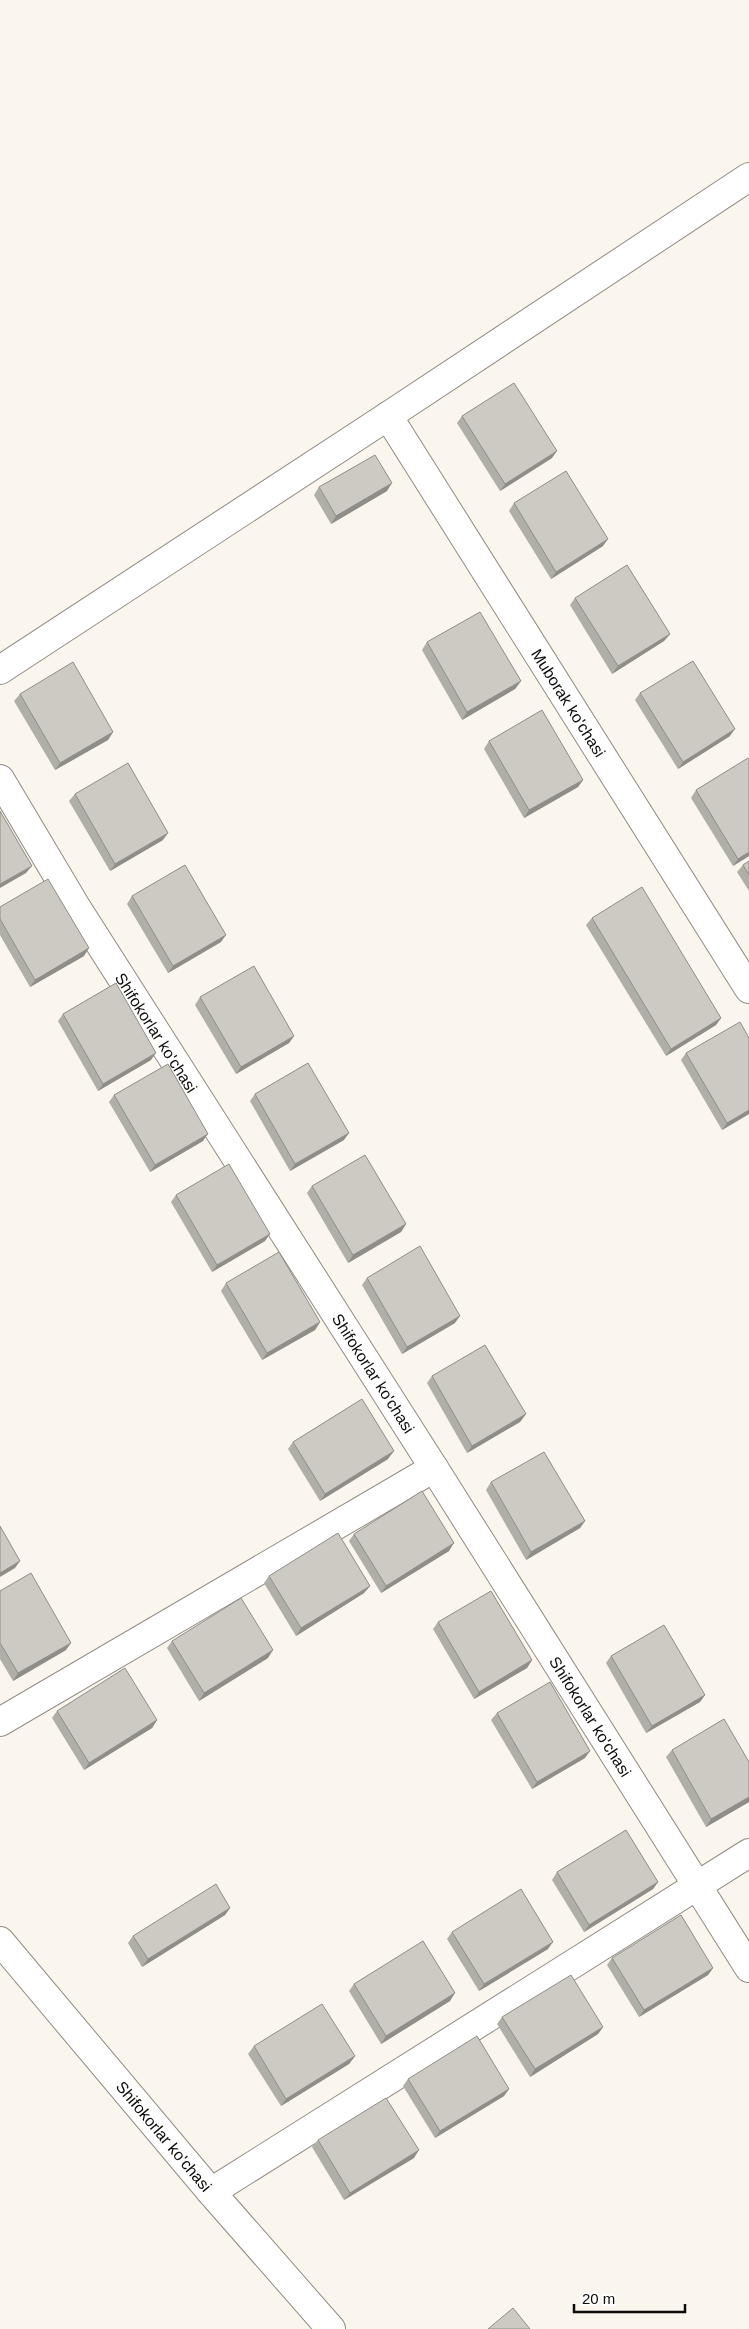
<svg xmlns="http://www.w3.org/2000/svg" width="749" height="2329" font-family="Helvetica,sans-serif">
  <style>
    .lines { fill: none; stroke-linecap: round; stroke-linejoin: round }
    .minor-casing { stroke: #908b84; stroke-width: 30 }
    .minor { stroke: #fff; stroke-width: 28 }
    .wall { fill: #afaea7 }
    .shaded-wall { fill: #8f8d88 }
    .building { fill: #cccac2; stroke: #8f8d88 }
    .labels { text-anchor: middle; dominant-baseline: central; stroke-width: 4; stroke-linejoin: round; paint-order: stroke }
    .street-label { font-size: 16px; fill: #0e0c09; stroke: #fff }
  </style>
  <rect width="100%" height="100%" fill="#faf5ed"/>
  <g class="lines">
    <!-- minor casing -->
    <g class="minor-casing">
      <g id="minor">
        <path id="s1" d="M388,416l361,573"/>
        <polyline points="0,670 388,416 749,177"/>
        <path id="s2" d="M0,779l75,126 359,563 315,500"/>
        <polyline points="0,1722 434,1468"/>
        <path id="s3" d="M0,1941l211,251 120,137"/>
        <polyline points="211,2192 749,1853"/>
      </g>
    </g>
    <!-- minor -->
    <use href="#minor" class="minor"/>
  </g>
  <!-- wall -->
  <g class="wall">
    <polygon points="462,416 552,458 500,491 457,423"/>
    <polygon points="319,487 387,491 331,524 314,495"/>
    <polygon points="514,503 603,546 551,579 509,511"/>
    <polygon points="575,598 670,634 664,641 612,674 570,605"/>
    <polygon points="427,642 521,681 515,689 462,720 422,650"/>
    <polygon points="640,693 730,736 678,769 635,700"/>
    <polygon points="20,694 113,732 108,740 55,770 14,701"/>
    <polygon points="489,741 583,780 578,787 524,818 484,749"/>
    <polygon points="696,790 749,856 733,866 691,798"/>
    <polygon points="75,794 163,840 110,871 69,801"/>
    <polygon points="749,861 749,891 737,872 743,865"/>
    <polygon points="132,896 221,942 168,973 127,904"/>
    <polygon points="0,907 84,956 30,987 0,935"/>
    <polygon points="592,918 721,1018 716,1025 666,1056 586,925"/>
    <polygon points="200,997 294,1036 289,1043 236,1074 195,1005"/>
    <polygon points="63,1014 151,1060 98,1091 58,1021"/>
    <polygon points="749,1038 749,1114 722,1130 681,1060 686,1053"/>
    <polygon points="255,1094 344,1140 290,1171 250,1101"/>
    <polygon points="114,1095 203,1141 150,1172 109,1102"/>
    <polygon points="312,1186 406,1224 401,1232 348,1263 307,1193"/>
    <polygon points="176,1195 265,1241 212,1272 171,1202"/>
    <polygon points="367,1278 455,1323 402,1354 362,1285"/>
    <polygon points="226,1283 320,1322 315,1330 262,1360 221,1291"/>
    <polygon points="432,1376 526,1414 520,1422 467,1453 427,1383"/>
    <polygon points="293,1442 388,1459 320,1501 288,1449"/>
    <polygon points="491,1482 585,1521 580,1528 526,1560 486,1490"/>
    <polygon points="354,1534 449,1551 381,1593 349,1541"/>
    <polygon points="269,1576 370,1586 364,1593 296,1636 264,1583"/>
    <polygon points="0,1591 66,1650 13,1681 0,1659"/>
    <polygon points="438,1622 532,1660 527,1668 474,1699 433,1629"/>
    <polygon points="172,1641 268,1658 199,1701 167,1648"/>
    <polygon points="611,1656 705,1695 700,1702 646,1733 606,1663"/>
    <polygon points="57,1711 157,1720 152,1728 84,1770 52,1718"/>
    <polygon points="497,1713 585,1758 532,1789 491,1720"/>
    <polygon points="672,1750 749,1762 749,1802 706,1827 666,1757"/>
    <polygon points="557,1872 658,1882 653,1889 584,1932 552,1880"/>
    <polygon points="230,1908 225,1915 142,1967 128,1943 133,1936"/>
    <polygon points="452,1932 548,1949 479,1991 447,1939"/>
    <polygon points="612,1958 713,1968 708,1975 639,2017 607,1965"/>
    <polygon points="354,1984 450,2001 381,2044 349,1991"/>
    <polygon points="502,2017 603,2027 598,2034 530,2077 497,2024"/>
    <polygon points="254,2046 355,2056 349,2064 281,2106 248,2054"/>
    <polygon points="408,2079 509,2089 504,2096 435,2138 403,2086"/>
    <polygon points="318,2140 414,2158 344,2200 312,2147"/>
  </g>
  <!-- shaded-wall -->
  <g class="shaded-wall">
    <polygon points="557,451 552,458 500,491 505,484"/>
    <polygon points="392,483 387,491 331,524 336,516"/>
    <polygon points="608,539 603,546 551,579 556,572"/>
    <polygon points="670,634 664,641 612,674 618,666"/>
    <polygon points="521,681 515,689 462,720 467,712"/>
    <polygon points="735,729 730,736 678,769 683,762"/>
    <polygon points="113,732 108,740 55,770 60,763"/>
    <polygon points="583,780 578,787 524,818 529,810"/>
    <polygon points="168,833 163,840 110,871 115,864"/>
    <polygon points="749,852 749,856 733,866 738,859"/>
    <polygon points="32,866 26,873 0,888 0,884"/>
    <polygon points="226,935 221,942 168,973 173,966"/>
    <polygon points="89,948 84,956 30,987 35,980"/>
    <polygon points="721,1018 716,1025 666,1056 671,1049"/>
    <polygon points="294,1036 289,1043 236,1074 241,1067"/>
    <polygon points="156,1053 151,1060 98,1091 103,1084"/>
    <polygon points="749,1110 749,1114 722,1130 727,1123"/>
    <polygon points="349,1133 344,1140 290,1171 295,1164"/>
    <polygon points="208,1134 203,1141 150,1172 155,1165"/>
    <polygon points="406,1224 401,1232 348,1263 353,1255"/>
    <polygon points="270,1234 265,1241 212,1272 217,1265"/>
    <polygon points="460,1316 455,1323 402,1354 407,1347"/>
    <polygon points="320,1322 315,1330 262,1360 267,1353"/>
    <polygon points="526,1414 520,1422 467,1453 472,1446"/>
    <polygon points="394,1451 388,1459 320,1501 325,1494"/>
    <polygon points="585,1521 580,1528 526,1560 531,1552"/>
    <polygon points="454,1543 449,1551 381,1593 386,1586"/>
    <polygon points="20,1561 15,1568 0,1577 0,1573"/>
    <polygon points="370,1586 364,1593 296,1636 301,1628"/>
    <polygon points="71,1643 66,1650 13,1681 18,1673"/>
    <polygon points="273,1650 268,1658 199,1701 204,1693"/>
    <polygon points="532,1660 527,1668 474,1699 479,1692"/>
    <polygon points="705,1695 700,1702 646,1733 652,1726"/>
    <polygon points="157,1720 152,1728 84,1770 89,1763"/>
    <polygon points="590,1751 585,1758 532,1789 537,1782"/>
    <polygon points="749,1797 749,1802 706,1827 711,1819"/>
    <polygon points="658,1882 653,1889 584,1932 589,1925"/>
    <polygon points="230,1908 225,1915 142,1967 148,1959"/>
    <polygon points="553,1942 548,1949 479,1991 484,1984"/>
    <polygon points="713,1968 708,1975 639,2017 644,2010"/>
    <polygon points="455,1993 450,2001 381,2044 386,2036"/>
    <polygon points="603,2027 598,2034 530,2077 535,2069"/>
    <polygon points="355,2056 349,2064 281,2106 286,2099"/>
    <polygon points="509,2089 504,2096 435,2138 440,2131"/>
    <polygon points="419,2150 414,2158 344,2200 350,2193"/>
  </g>
  <!-- building -->
  <g class="building">
    <polygon points="514,383 557,451 505,484 462,416"/>
    <polygon points="375,455 392,483 336,516 319,487"/>
    <polygon points="566,471 608,539 556,572 514,503"/>
    <polygon points="627,565 670,634 618,666 575,598"/>
    <polygon points="480,612 521,681 467,712 427,642"/>
    <polygon points="693,661 735,729 683,762 640,693"/>
    <polygon points="73,662 113,732 60,763 20,694"/>
    <polygon points="542,710 583,780 529,810 489,741"/>
    <polygon points="748,758 749,760 749,852 738,859 696,790"/>
    <polygon points="128,763 168,833 115,864 75,794"/>
    <polygon points="0,811 32,866 0,884"/>
    <polygon points="749,861 749,875 743,865"/>
    <polygon points="185,865 226,935 173,966 132,896"/>
    <polygon points="48,879 89,948 35,980 0,919 0,907"/>
    <polygon points="642,887 721,1018 671,1049 592,918"/>
    <polygon points="254,966 294,1036 241,1067 200,997"/>
    <polygon points="116,983 156,1053 103,1084 63,1014"/>
    <polygon points="740,1022 749,1038 749,1110 727,1123 686,1053"/>
    <polygon points="308,1063 349,1133 295,1164 255,1094"/>
    <polygon points="168,1064 208,1134 155,1165 114,1095"/>
    <polygon points="365,1155 406,1224 353,1255 312,1186"/>
    <polygon points="229,1164 270,1234 217,1265 176,1195"/>
    <polygon points="420,1246 460,1316 407,1347 367,1278"/>
    <polygon points="279,1252 320,1322 267,1353 226,1283"/>
    <polygon points="485,1345 526,1414 472,1446 432,1376"/>
    <polygon points="362,1399 394,1451 325,1494 293,1442"/>
    <polygon points="544,1452 585,1521 531,1552 491,1482"/>
    <polygon points="422,1491 454,1543 386,1586 354,1534"/>
    <polygon points="0,1526 20,1561 0,1573"/>
    <polygon points="338,1533 370,1586 301,1628 269,1576"/>
    <polygon points="31,1573 71,1643 18,1673 0,1643 0,1591"/>
    <polygon points="491,1591 532,1660 479,1692 438,1622"/>
    <polygon points="241,1598 273,1650 204,1693 172,1641"/>
    <polygon points="664,1625 705,1695 652,1726 611,1656"/>
    <polygon points="125,1668 157,1720 89,1763 57,1711"/>
    <polygon points="550,1682 590,1751 537,1782 497,1713"/>
    <polygon points="724,1719 749,1762 749,1797 711,1819 672,1750"/>
    <polygon points="626,1830 658,1882 589,1925 557,1872"/>
    <polygon points="216,1884 230,1908 148,1959 133,1936"/>
    <polygon points="521,1889 553,1942 484,1984 452,1932"/>
    <polygon points="681,1915 713,1968 644,2010 612,1958"/>
    <polygon points="423,1941 455,1993 386,2036 354,1984"/>
    <polygon points="571,1975 603,2027 535,2069 502,2017"/>
    <polygon points="322,2004 355,2056 286,2099 254,2046"/>
    <polygon points="477,2036 509,2089 440,2131 408,2079"/>
    <polygon points="386,2098 419,2150 350,2193 318,2140"/>
    <polygon points="513,2308 530,2329 488,2329"/>
  </g>
  <g class="labels">
    <!-- street labels -->
    <g class="street-label">
      <text stroke="none"><textPath href="#s1" startOffset="339">Muborak ko'chasi</textPath></text>
      <text stroke="none"><textPath href="#s2" startOffset="298">Shifokorlar ko'chasi</textPath></text>
      <text stroke="none"><textPath href="#s2" startOffset="702">Shifokorlar ko'chasi</textPath></text>
      <text stroke="none"><textPath href="#s2" startOffset="1108">Shifokorlar ko'chasi</textPath></text>
      <text stroke="none"><textPath href="#s3" startOffset="255">Shifokorlar ko'chasi</textPath></text>
    </g>
  </g>
  <!-- scale -->
  <path d="M574 2304v8h111v-8" fill="none" stroke="#0e0c09" stroke-width="2.5"/>
  <text x="582" y="2304" font-size="15" fill="#0e0c09" stroke="#ffffff" stroke-width="4" paint-order="stroke">20 m</text>
</svg>
